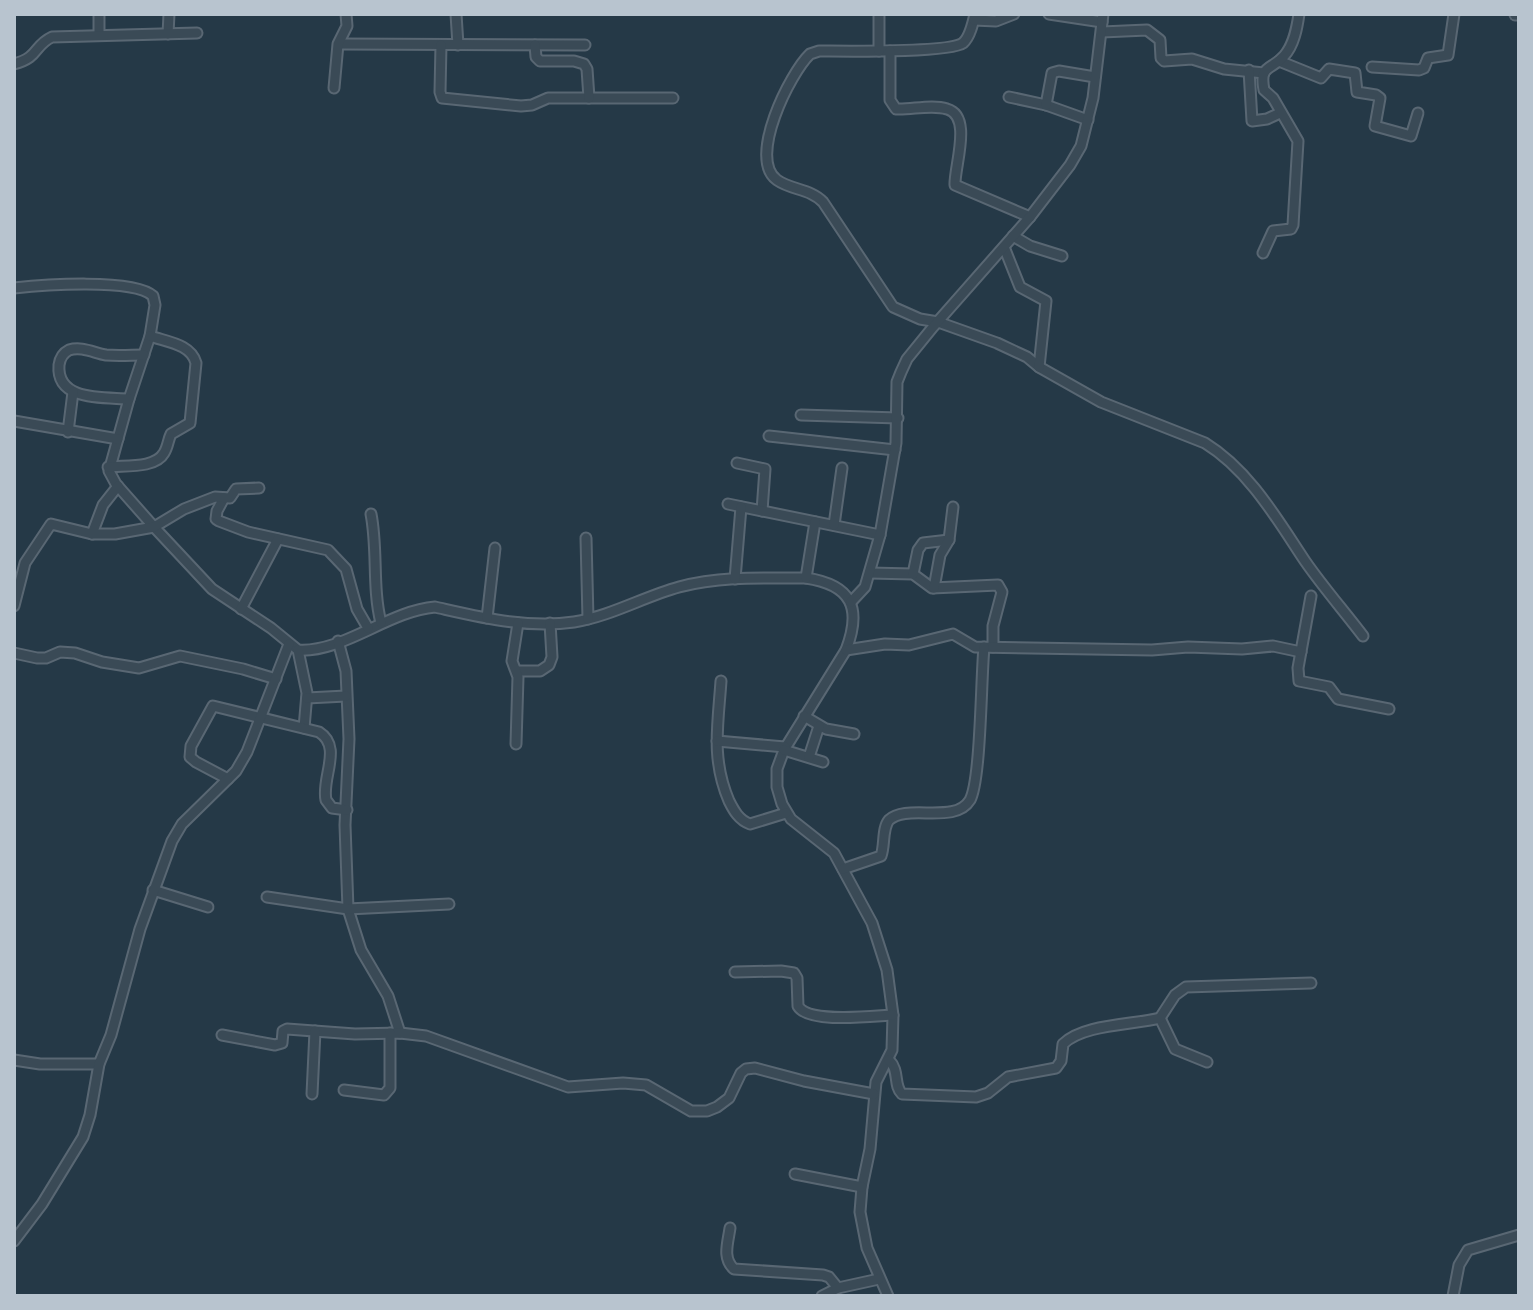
<svg xmlns="http://www.w3.org/2000/svg" width="1533" height="1310" font-family="'PT Sans',sans-serif">
  <style>
    .lines { fill: none; stroke-linecap: round; stroke-linejoin: round }
    .minor-casing { stroke: #596773; stroke-width: 13 }
    .minor { stroke: #3a4a56; stroke-width: 9 }
  </style>
  <rect width="100%" height="100%" fill="#253947"/>
  <g class="lines">
    <!-- minor casing -->
    <g class="minor-casing">
      <g id="minor">
        <polyline points="99,14 99,34"/>
        <polyline points="456,14 458,45"/>
        <path d="M975,14c-2,9 -5,23 -12,29 -14,10 -121,8 -144,8l-9,3c-20,19 -63,105 -33,126 14,10 34,9 46,22l70,105 27,12 18,3 59,21 30,14 12,10 62,35 104,41c44,27 72,76 100,118 18,26 39,50 58,75"/>
        <polyline points="1049,14 1102,22"/>
        <polyline points="1515,15 1519,15"/>
        <polyline points="974,20 996,21 1014,14"/>
        <polyline points="1102,32 1147,30 1160,40 1161,58 1164,61 1192,59 1224,69 1264,73"/>
        <polyline points="168,34 169,14"/>
        <polyline points="339,44 585,45"/>
        <polyline points="441,45 440,92 442,98 521,106 532,105 548,98 673,98"/>
        <polyline points="535,45 536,57 540,61 574,61 584,64 587,69 589,98"/>
        <polyline points="879,51 879,14"/>
        <path d="M890,51v49l6,9c15,1 36,-5 51,0 26,7 7,58 8,76l75,32"/>
        <polyline points="1279,61 1321,78 1329,69 1355,73 1357,92 1376,95 1380,98 1375,126 1411,136 1418,113"/>
        <path d="M14,64c26,-7 19,-18 38,-27l145,-4"/>
        <polyline points="1372,67 1419,70 1424,68 1428,58 1448,55 1454,14"/>
        <polyline points="1249,70 1252,121 1267,119 1280,113"/>
        <polyline points="334,88 338,44 347,26 346,14"/>
        <polyline points="1009,97 1046,105 1088,120"/>
        <polyline points="1046,105 1052,73 1059,71 1095,77"/>
        <polyline points="1013,236 1030,246 1062,256"/>
        <polyline points="1004,247 1020,287 1046,301 1039,367"/>
        <path d="M1263,253l10,-22 18,-2 2,-4 5,-84 -25,-43 -9,-8c-5,-26 7,-19 20,-34 10,-11 13,-28 15,-42"/>
        <path d="M14,288c27,-3 120,-10 139,8l2,9 -5,31 -21,63 -20,72 7,13 38,43 58,62 59,39 27,22c45,3 90,-39 137,-43 45,10 92,22 139,15 37,-6 69,-25 105,-35 41,-11 85,-9 127,-9 46,7 56,30 40,72l-62,100 -7,19v18l5,17 9,15 43,34 38,70 15,47 6,45 -1,35 -16,32 -6,67 -8,38 -2,25 7,36 21,48"/>
        <path d="M129,399c-24,-2 -73,3 -70,-34 1,-7 4,-12 10,-15 13,-4 25,3 37,5 13,1 26,0 38,0"/>
        <polyline points="801,415 898,418"/>
        <polyline points="14,421 118,439"/>
        <polyline points="68,432 73,392"/>
        <polyline points="769,436 895,450"/>
        <polyline points="737,463 765,469 762,511"/>
        <path d="M108,467c16,-2 47,2 56,-14 4,-6 4,-13 7,-19l19,-11 6,-60c-5,-19 -29,-21 -46,-27"/>
        <polyline points="224,498 217,511 216,519 219,521 248,532 328,550 346,569 357,609 368,628"/>
        <polyline points="728,504 880,535"/>
        <path d="M371,514c7,36 1,73 10,109"/>
        <polyline points="834,525 842,468"/>
        <polyline points="92,534 103,505 118,486"/>
        <polyline points="586,538 588,619"/>
        <polyline points="870,573 913,574 932,588 998,585 1002,592 993,626 993,647"/>
        <polyline points="913,574 918,550 923,543 949,540"/>
        <polyline points="806,578 815,522"/>
        <polyline points="735,579 741,507"/>
        <polyline points="934,588 940,555 949,540 953,507"/>
        <polyline points="1311,596 1298,668 1299,681 1329,687 1338,699 1389,709"/>
        <polyline points="851,602 865,587 880,535 896,443 897,382 901,372 907,359 933,327 1030,217 1070,165 1081,146 1093,98 1103,14"/>
        <polyline points="14,606 25,563 51,524 92,534 115,534 154,527 184,509 215,497 230,498 236,489 259,488"/>
        <polyline points="241,609 278,539"/>
        <polyline points="487,618 495,548"/>
        <polyline points="338,641 346,671 349,739 345,825 348,909 361,950 388,996 400,1033"/>
        <polyline points="298,650 307,693 304,728"/>
        <polyline points="846,650 885,644 909,645 953,634 975,647 1152,650 1188,647 1242,649 1273,646 1301,652"/>
        <polyline points="14,653 37,658 46,658 60,652 75,653 102,662 139,668 180,656 243,669 276,679"/>
        <polyline points="517,671 540,671 549,665 552,657 550,623"/>
        <path d="M721,681c-3,44 -10,78 8,120 5,10 10,19 21,23l36,-11"/>
        <polyline points="307,698 346,696"/>
        <polyline points="804,716 826,729 854,734"/>
        <polyline points="717,741 785,747"/>
        <polyline points="516,744 518,677 512,661 518,623"/>
        <polyline points="784,750 823,762"/>
        <polyline points="809,757 819,726"/>
        <path d="M228,779l-32,-17 -6,-5 1,-11 22,-40 106,26c24,15 2,46 7,68l6,8 15,2"/>
        <path d="M843,869l38,-13c4,-10 1,-28 8,-36 18,-17 66,5 81,-20 11,-20 11,-123 14,-153"/>
        <polyline points="153,890 208,907"/>
        <polyline points="267,897 348,909 449,904"/>
        <path d="M735,972l46,-1 13,2 3,5 1,28c10,18 74,10 95,9"/>
        <polyline points="1160,1018 1175,1049 1207,1062"/>
        <polyline points="222,1035 275,1045 282,1043 283,1031 287,1029 355,1034 400,1033 426,1036 568,1087 623,1083 646,1085 691,1111 707,1111 717,1107 729,1098 741,1073 746,1069 755,1068 804,1081 874,1094"/>
        <polyline points="14,1060 40,1064 99,1064"/>
        <path d="M889,1060c11,11 4,25 13,34l74,3 12,-4 20,-16 48,-9 5,-7 2,-17c20,-20 70,-19 97,-26l15,-23 11,-8 125,-4"/>
        <polyline points="344,1090 384,1095 390,1088 390,1033"/>
        <polyline points="312,1094 315,1031"/>
        <polyline points="795,1174 862,1187"/>
        <path d="M730,1228c-2,15 -8,30 4,41l89,6 6,2 9,11"/>
        <polyline points="14,1241 42,1204 83,1137 90,1115 99,1064 111,1035 140,929 172,841 182,824 236,771 247,752 289,644"/>
        <polyline points="822,1296 838,1288 879,1279"/>
        <polyline points="1453,1296 1459,1265 1468,1250 1519,1235"/>
      </g>
    </g>
    <!-- minor -->
    <use href="#minor" class="minor"/>
  </g>
  <!-- border -->
  <rect width="1533" height="1310" fill="none" stroke="#b8c4cf" stroke-width="32"/>
</svg>
